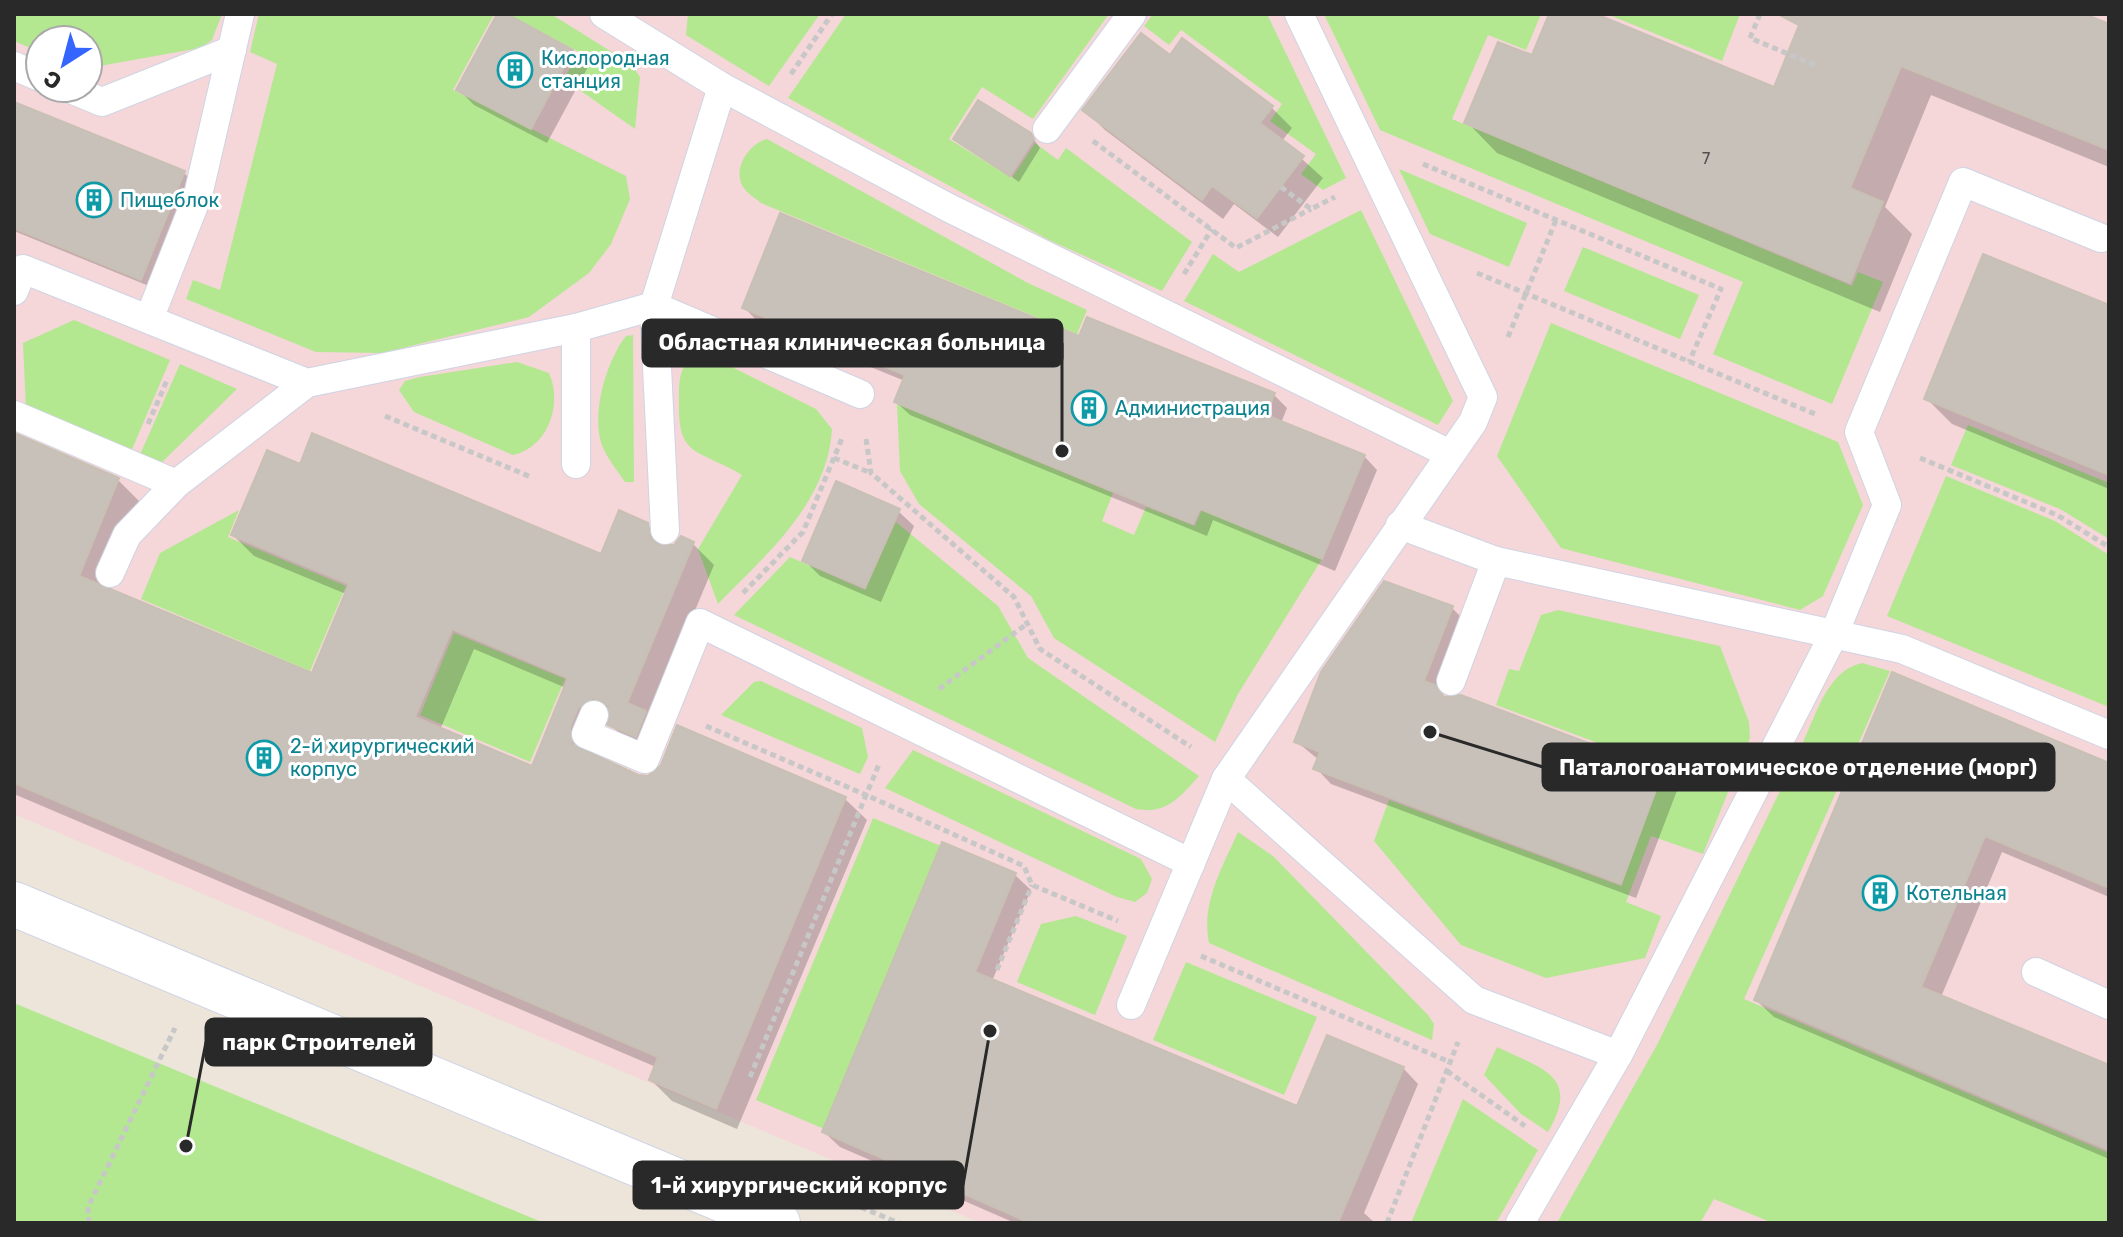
<svg xmlns="http://www.w3.org/2000/svg" width="2123" height="1237" font-family="Rubik,sans-serif">
  <style>
    .medical { fill: #f5d6d9; fill-rule: evenodd }
    .green { fill: #b3e891 }
    .shadow { fill: #0003; fill-rule: evenodd }
    .building { fill: #c8c1ba; stroke: #c8c0b3; stroke-width: 2; fill-rule: evenodd }
    .lines { fill: none; stroke-linecap: round; stroke-linejoin: round }
    .lane-casing { stroke: #cfd4e4; stroke-width: 30 }
    .street-casing { stroke: #cfd4e4; stroke-width: 46 }
    .path { stroke: #c7c7c7; stroke-width: 5; stroke-dasharray: 6 4; stroke-linecap: butt }
    .lane { stroke: #fff; stroke-width: 28 }
    .street { stroke: #fff; stroke-width: 44 }
    .labels { text-anchor: middle; dominant-baseline: central; stroke-width: 6; stroke-linejoin: round; paint-order: stroke }
    .number-label { font-size: 16px; fill: #514f4d }
    .culture-label { font-size: 20px; fill: #0d838f; stroke: #fff; text-anchor: start }
    .leader { fill: none; stroke: #292929; stroke-width: 3 }
    .callout-dot { fill: #292929; stroke: #fff; stroke-width: 3 }
    .callout { fill: #292929; stroke: #292929; stroke-width: 3 }
    .callout-label { font-size: 22px; text-anchor: middle; font-weight: bold; fill: #fff }
  </style>
  <rect width="100%" height="100%" fill="#ede4da"/>
  <!-- medical -->
  <path class="medical" d="M14,14h2095v1209h-1128l-967,-409zM40,40h48v48h-48z"/>
  <!-- green -->
  <g class="green">
    <polygon points="14,14 222,14 212,40 200,48 94,67 88,66 88,40 40,40 40,52 14,41"/>
    <polygon points="259,14 494,14 453,90 626,176 630,199 611,244 589,273 529,317 382,353 316,352 186,299 193,280 220,290 277,64 250,52"/>
    <polygon points="508,14 551,14 631,64 640,77 635,129 564,79 579,52"/>
    <polygon points="688,14 820,14 769,86 686,35"/>
    <polygon points="846,14 1109,14 1033,119 982,87 949,139 1012,178 1035,143 1058,160 1066,148 1192,242 1162,291 1049,240 788,98"/>
    <polygon points="1153,14 1267,14 1346,178 1323,190 1301,174 1316,154 1270,121 1282,104 1181,30 1169,45 1144,26"/>
    <polygon points="1324,14 1541,14 1526,50 1488,35 1452,119 1852,286 1858,272 1883,282 1832,404 1713,354 1743,282 1380,130"/>
    <polygon points="1607,14 1740,14 1722,61"/>
    <path d="M767,139l261,144 59,27 -10,24 -316,-131c-7,-6 -15,-10 -19,-18 -9,-18 8,-42 25,-46z"/>
    <polygon points="1399,169 1527,223 1509,267 1430,234"/>
    <polygon points="1361,210 1453,401 1438,425 1184,301 1213,254 1239,272"/>
    <polygon points="1583,247 1699,295 1680,339 1564,291"/>
    <polygon points="74,320 170,360 130,454 26,409 23,343"/>
    <polygon points="1551,323 1838,442 1863,505 1823,596 1800,610 1561,548 1497,456"/>
    <path d="M633,335v1l1,146h-9c-7,-11 -16,-21 -21,-32 -15,-31 2,-89 22,-114z"/>
    <path d="M704,353l112,56 16,20c-4,73 -66,126 -114,175l-20,-55 44,-74c-47,-28 -65,-16 -63,-79 0,-17 1,-27 13,-41z"/>
    <path d="M517,362l32,11c14,31 -1,74 -36,82l-99,-43 -15,-22 6,-9 15,-4z"/>
    <polygon points="180,364 237,389 158,466 139,457"/>
    <polygon points="897,404 1113,493 1102,521 1134,535 1146,507 1195,526 1219,469 1293,500 1276,541 1322,559 1238,694 1215,742 1054,638 1031,596 919,504 900,471"/>
    <polygon points="1968,425 2109,483 2109,539 2060,509 1951,465"/>
    <polygon points="1946,476 2055,521 2109,555 2109,707 1887,616"/>
    <polygon points="239,510 228,537 346,586 310,671 141,599 160,553"/>
    <path d="M896,522l102,84 30,52 171,118c-19,21 -33,39 -63,33l-402,-194 56,-58 75,33z"/>
    <polygon points="1558,610 1720,646 1749,722 1750,738 1703,854 1651,836 1626,902 1661,916 1645,958 1546,978 1461,945 1374,841 1389,800 1621,886 1665,768 1496,705 1509,669 1519,671 1541,615"/>
    <polygon points="454,633 565,679 530,762 420,715"/>
    <path d="M1862,663l28,8 -40,92 -47,-21c14,-29 25,-72 59,-79z"/>
    <polygon points="761,681 862,728 868,757 860,774 721,715 754,682"/>
    <polygon points="913,750 1141,859 1152,879 1147,893 1135,902 1117,897 885,788"/>
    <polygon points="1795,760 1841,781 1744,999 2109,1153 2109,1223 1773,1223 1714,1199 1700,1223 1557,1223 1658,1043"/>
    <polygon points="873,818 953,851 836,1134 756,1100"/>
    <path d="M1238,832l35,24 155,159 6,9 -2,16 -223,-97c-8,-40 13,-75 29,-111z"/>
    <polygon points="1076,916 1127,936 1095,1015 1017,982 1041,924"/>
    <polygon points="1186,962 1317,1017 1284,1095 1153,1040"/>
    <polygon points="14,1003 544,1223 14,1223"/>
    <path d="M1497,1047c45,22 84,28 51,85l-27,-18 -37,-39z"/>
    <polygon points="1463,1099 1538,1150 1496,1223 1411,1223"/>
  </g>
  <!-- shadow -->
  <g class="shadow">
    <polygon points="499,14 572,52 588,67 547,143 474,105 458,89"/>
    <polygon points="1551,14 1591,14 1775,90 1805,14 2080,14 2109,26 2109,167 1931,95 1885,207 1912,234 1880,312 1497,153 1467,122 1533,58"/>
    <polygon points="1171,57 1272,108 1292,128 1282,141 1323,178 1278,237 1234,204 1223,219 1105,130 1085,110"/>
    <polygon points="14,104 184,173 192,181 149,286 14,231"/>
    <polygon points="1030,134 1040,148 1019,182 956,139"/>
    <polygon points="744,307 1080,339 1274,395 1287,408 1281,423 1364,456 1377,470 1335,571 1213,520 1207,536 910,415 896,402 905,381 757,321"/>
    <polygon points="2109,307 2109,489 1952,424 1927,399"/>
    <path d="M14,434l104,46 21,21 -36,87 210,87 33,-81 -92,-38 -21,-21 68,-69 301,91 44,-33 23,23 24,-3 21,21 -64,153 16,16 -34,12 -23,-23 -10,7 -8,25 47,22 11,1 13,-11 16,-40 167,72 22,21 -130,309 -65,-28 -21,-21 5,-13 -642,-273zM474,649l92,39 -33,81 -93,-39z"/>
    <polygon points="898,511 914,526 881,602 820,576 804,560"/>
    <polygon points="1452,608 1467,623 1441,693 1446,699 1662,772 1678,788 1636,898 1331,784 1316,768 1319,760 1297,742"/>
    <polygon points="1893,675 2109,766 2109,897 2002,852 1941,997 2109,1068 2109,1159 1774,1017 1756,1000"/>
    <polygon points="1015,875 1031,890 992,981 1298,1108 1403,1068 1418,1084 1364,1213 1375,1223 1015,1223 840,1147 824,1132"/>
  </g>
  <!-- building -->
  <g class="building">
    <polygon points="497,14 507,14 573,50 531,129 456,90"/>
    <polygon points="1549,14 1596,14 1774,87 1799,25 1778,14 2085,14 2109,24 2109,150 1901,66 1850,188 1883,202 1850,283 1464,123 1498,42 1532,55"/>
    <polygon points="1141,33 1170,55 1182,38 1273,106 1260,123 1304,156 1257,218 1212,186 1202,200 1082,110"/>
    <polygon points="978,100 1031,133 1034,139 1010,176 953,139"/>
    <polygon points="14,102 185,171 141,280 14,228"/>
    <polygon points="780,213 1079,336 1087,317 1275,393 1266,415 1365,455 1322,559 1200,509 1193,524 894,402 905,375 742,308"/>
    <polygon points="1983,254 2109,305 2109,475 1924,399"/>
    <path d="M14,433l105,45 -40,98 233,97 37,-89 -118,-49 36,-85 33,14 12,-31 289,121 18,-44 29,13 2,15 8,7h16l7,-9 13,6 -67,161 19,8 -10,26 -28,-12v-20l-15,-7 -15,10 -8,20 2,16 66,31 10,1 13,-11 16,-40 169,72 -130,312 -67,-29 9,-23 -644,-274zM452,629l116,49 -36,88 -117,-49z"/>
    <polygon points="836,481 900,509 865,588 802,561"/>
    <polygon points="1384,581 1453,606 1424,681 1435,685 1444,697 1461,695 1663,771 1621,884 1313,769 1320,752 1294,742 1321,672"/>
    <polygon points="1892,672 2109,763 2109,888 1985,836 1921,987 2109,1065 2109,1150 1754,1000"/>
    <polygon points="942,842 1016,873 975,972 1297,1106 1327,1035 1404,1067 1338,1223 1030,1223 822,1132"/>
  </g>
  <g class="lines">
    <!-- lane casing -->
    <g class="lane-casing">
      <g id="lane">
        <polyline points="604,14 722,87"/>
        <polyline points="1299,14 1483,397 1473,422 1226,779 1474,1000 1618,1055"/>
        <polyline points="14,66 40,77"/>
        <polyline points="68,88 102,102 232,50"/>
        <polyline points="1047,129 1132,14"/>
        <polyline points="14,291 23,269 307,383 576,328 654,306 722,87 949,208 1450,454"/>
        <polyline points="149,319 198,195 240,14"/>
        <polyline points="576,328 576,464"/>
        <polyline points="14,415 176,484 307,383"/>
        <polyline points="1400,525 1496,561 1902,649 2109,735"/>
        <polyline points="665,530 654,306 860,394"/>
        <polyline points="110,573 127,535 176,484"/>
        <polyline points="1451,681 1496,561"/>
        <polyline points="594,715 586,734 645,759 700,623 1191,863"/>
        <polyline points="2036,972 2109,1005"/>
        <polyline points="1131,1005 1226,779"/>
        <polyline points="1520,1223 1618,1055 1834,634 1887,505 1859,432 1963,182 2101,238"/>
      </g>
    </g>
    <!-- street casing -->
    <g class="street-casing">
      <polyline id="street" points="14,904 778,1223"/>
    </g>
    <!-- path -->
    <g class="path">
      <polyline points="1760,14 1750,38 1817,66"/>
      <polyline points="791,74 832,14"/>
      <polyline points="1093,141 1236,248 1311,209"/>
      <polyline points="1423,164 1721,289 1689,362"/>
      <polyline points="1281,187 1311,209 1335,197"/>
      <polyline points="1477,273 1815,414"/>
      <polyline points="1184,274 1212,229"/>
      <polyline points="1508,337 1556,220"/>
      <polyline points="385,416 531,477"/>
      <polyline points="148,424 168,378"/>
      <polyline points="866,439 871,473 1014,597 1040,649 1191,747"/>
      <polyline points="834,458 871,473"/>
      <polyline points="1920,458 2057,515 2109,547"/>
      <polyline points="743,593 803,532 843,436"/>
      <polyline points="939,689 1028,623"/>
      <polyline points="706,726 866,795 880,762"/>
      <polyline points="1201,956 1450,1062"/>
      <polyline points="997,970 1032,885"/>
      <polyline points="1447,1071 1525,1126"/>
      <polyline points="750,1077 866,795 1024,866 1032,885 1118,921"/>
      <polyline points="824,1192 899,1223"/>
      <polyline points="89,1223 88,1207 175,1028"/>
      <polyline points="1387,1223 1458,1042"/>
    </g>
    <!-- lane -->
    <use href="#lane" class="lane"/>
    <!-- street -->
    <use href="#street" class="street"/>
  </g>
  <!-- icons -->
  <defs>
    <g id="building-ring" transform="scale(1.8)"><circle r="9.5" fill="#fff" stroke="#0f9aa8" stroke-width="1.5"/><path d="M-4-6H4V6H1V3H-1V6H-4ZM-2.5-4.3h1.7v1.8h-1.7ZM.8-4.3h1.7v1.8H.8ZM-2.5-1h1.7V.8h-1.7ZM.8-1h1.7V.8H.8Z" fill="#0f9aa8"/></g>
  </defs>
  <g fill-rule="evenodd">
    <use href="#building-ring" x="515" y="70"/>
    <use href="#building-ring" x="94" y="200"/>
    <use href="#building-ring" x="1089" y="408"/>
    <use href="#building-ring" x="264" y="758"/>
    <use href="#building-ring" x="1880" y="893"/>
  </g>
  <g class="labels">
    <!-- number labels -->
    <g class="number-label">
      <text x="1706" y="158">7</text>
    </g>
    <!-- culture labels -->
    <g class="culture-label">
      <text x="541" y="58">Кислородная<tspan x="541" dy="23">станция</tspan></text>
      <text x="120" y="200">Пищеблок</text>
      <text x="1115" y="408">Администрация</text>
      <text x="290" y="746">2-й хирургический<tspan x="290" dy="23">корпус</tspan></text>
      <text x="1906" y="893">Котельная</text>
    </g>
  </g>
  <!-- callouts -->
  <path class="leader" d="M1062 451L1062 343M1430 732L1543 767M186 1146L206 1042M990 1031L963 1185"/>
  <g class="callout-dot">
    <circle cx="1062" cy="451" r="8"/>
    <circle cx="1430" cy="732" r="8"/>
    <circle cx="186" cy="1146" r="8"/>
    <circle cx="990" cy="1031" r="8"/>
  </g>
  <g class="callout">
    <rect x="643" y="320" width="419" height="46" rx="8"/>
    <rect x="1543" y="744" width="511" height="46" rx="8"/>
    <rect x="206" y="1019" width="225" height="46" rx="8"/>
    <rect x="634" y="1162" width="329" height="46" rx="8"/>
  </g>
  <g class="callout-label">
    <text x="852" y="350">Областная клиническая больница</text>
    <text x="1798" y="775">Паталогоанатомическое отделение (морг)</text>
    <text x="319" y="1050">парк Строителей</text>
    <text x="799" y="1193">1-й хирургический корпус</text>
  </g>
  <!-- border -->
  <rect width="2123" height="1237" fill="none" stroke="#292929" stroke-width="32"/>
  <!-- north arrow -->
  <g transform="translate(64 64) rotate(216)"><circle r="38" fill="#ffffff" stroke="#a9a9a9" stroke-width="2"/>
  <path d="M0-6L14 30L0 20L-14 30Z" fill="#3565ff"/>
  <text y="-12" font-size="22" font-weight="bold" text-anchor="middle" fill="#292929">С</text>
  </g>
</svg>
